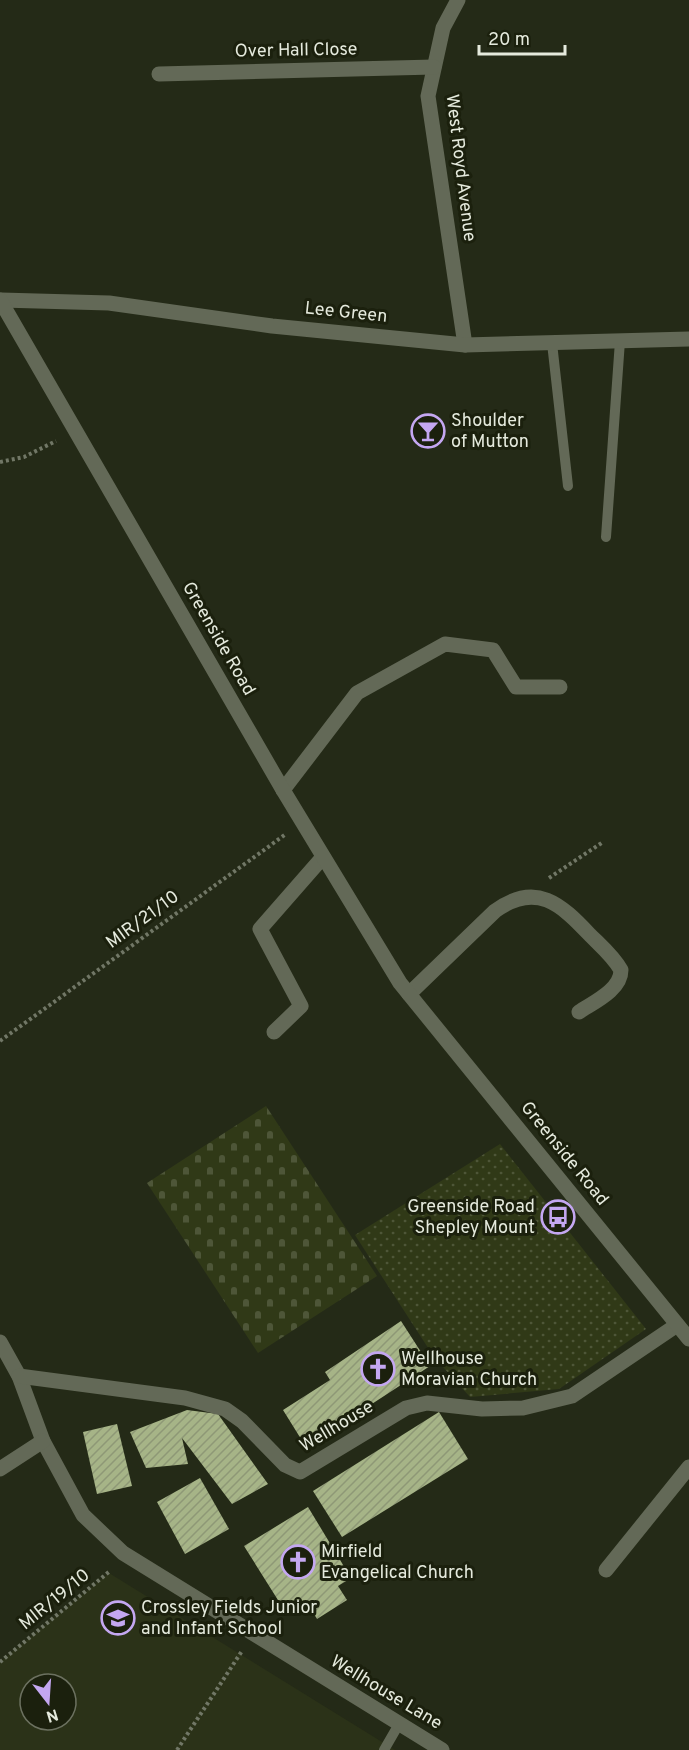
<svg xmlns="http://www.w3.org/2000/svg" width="689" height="1750" font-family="Overpass,sans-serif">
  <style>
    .built { fill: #2b3218; fill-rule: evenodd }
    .grass { fill: url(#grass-dots) }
    .cemetery { fill: url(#cemetery-stones) }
    .building { fill: url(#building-hatch) }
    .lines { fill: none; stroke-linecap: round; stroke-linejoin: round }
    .path { stroke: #717766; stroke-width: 4; stroke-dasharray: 3 3; stroke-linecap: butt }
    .service { stroke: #636957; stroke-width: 10 }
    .minor { stroke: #636957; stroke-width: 15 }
    .tertiary { stroke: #636957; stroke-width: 15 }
    .labels { text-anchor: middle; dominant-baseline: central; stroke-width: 6; stroke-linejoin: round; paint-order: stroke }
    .street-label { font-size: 18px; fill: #e5eadd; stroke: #1b200d }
    .poi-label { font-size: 18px; fill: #e5eadd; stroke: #1b200d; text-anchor: start }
  </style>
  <defs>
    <pattern id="grass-dots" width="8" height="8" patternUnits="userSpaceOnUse" patternTransform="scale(1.5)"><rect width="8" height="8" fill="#303917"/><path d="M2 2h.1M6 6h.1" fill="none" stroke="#4e5638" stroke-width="1.8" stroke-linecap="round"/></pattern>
    <pattern id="cemetery-stones" width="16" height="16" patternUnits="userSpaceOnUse" patternTransform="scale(1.5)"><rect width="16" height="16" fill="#303917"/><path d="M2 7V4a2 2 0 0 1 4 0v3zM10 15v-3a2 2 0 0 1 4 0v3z" fill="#4e5638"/></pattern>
    <pattern id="building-hatch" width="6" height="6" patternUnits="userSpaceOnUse" patternTransform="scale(1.5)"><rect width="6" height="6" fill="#a6b487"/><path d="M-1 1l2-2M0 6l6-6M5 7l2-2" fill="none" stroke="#8e9876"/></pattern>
  </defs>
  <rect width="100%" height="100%" fill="#242a17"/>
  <!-- built -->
  <path class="built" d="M109,1573l286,177h-395v-88zM30,1684h36v36h-36z"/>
  <!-- grass -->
  <polygon class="grass" points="500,1144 646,1329 559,1389 470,1397 434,1357 355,1235"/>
  <!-- cemetery -->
  <polygon class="cemetery" points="266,1106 377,1276 258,1353 147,1183"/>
  <!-- building -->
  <g class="building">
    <polygon points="401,1321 430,1366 306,1447 283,1410 330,1380 325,1372"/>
    <polygon points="187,1410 218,1414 268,1484 232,1504 182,1438 188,1464 146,1468 130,1432"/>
    <polygon points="439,1412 468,1459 342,1537 313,1491"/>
    <polygon points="117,1424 132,1486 97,1494 83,1432"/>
    <polygon points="200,1478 229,1529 185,1554 157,1502"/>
    <polygon points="308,1507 351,1578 338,1586 347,1600 317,1619 308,1604 288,1616 244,1546"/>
  </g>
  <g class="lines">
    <!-- path -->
    <g class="path">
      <polyline points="0,462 24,457 56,441"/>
      <polyline points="549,878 603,842"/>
      <polyline points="0,1041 286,834"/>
      <polyline points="0,1662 110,1571"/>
      <polyline points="177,1750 242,1651"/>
    </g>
    <!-- service -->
    <g class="service">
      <polyline points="552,343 568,486"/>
      <polyline points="606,537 620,341"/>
      <polyline points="384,1750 399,1724"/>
    </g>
    <!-- minor -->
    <g class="minor">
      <polyline points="458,0 443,28 428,96 465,345"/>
      <polyline points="159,74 434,67"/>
      <polyline points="1,300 109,303 272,326 465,345 689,339"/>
      <polyline points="283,790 357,693 445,644 493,650 516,687 560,687"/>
      <path d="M409,994l86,-83c41,-30 66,-7 95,24 11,11 23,21 31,35 0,20 -27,32 -42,42"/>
      <polyline points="274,1032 301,1006 260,929 323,857"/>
      <polyline points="0,1342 19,1376 43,1441 83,1515 123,1553 442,1750"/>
      <polyline points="19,1376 185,1398 225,1409 242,1421 285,1465 300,1472 406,1408 427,1403 482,1409 523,1408 572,1396 677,1325"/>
      <polyline points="0,1469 43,1441"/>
      <polyline points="606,1570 689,1467"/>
    </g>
    <!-- tertiary -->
    <polyline class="tertiary" points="0,300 283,790 400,983 689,1339"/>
  </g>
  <!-- icons -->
  <defs>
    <g id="bar-ring" transform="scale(1.725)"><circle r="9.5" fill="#1b200d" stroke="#c4a7f1" stroke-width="1.5"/><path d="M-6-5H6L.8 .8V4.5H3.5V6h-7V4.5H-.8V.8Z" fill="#c4a7f1"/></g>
    <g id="bus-ring" transform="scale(1.725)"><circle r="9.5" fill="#1b200d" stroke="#c4a7f1" stroke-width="1.5"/><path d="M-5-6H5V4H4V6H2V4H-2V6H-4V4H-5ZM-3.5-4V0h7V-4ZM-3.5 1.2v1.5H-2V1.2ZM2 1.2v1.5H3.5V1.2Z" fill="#c4a7f1"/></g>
    <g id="church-ring" transform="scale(1.725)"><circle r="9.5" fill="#1b200d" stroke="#c4a7f1" stroke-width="1.5"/><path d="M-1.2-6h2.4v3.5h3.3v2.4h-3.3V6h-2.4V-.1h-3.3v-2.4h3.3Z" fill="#c4a7f1"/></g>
    <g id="school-ring" transform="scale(1.725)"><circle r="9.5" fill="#1b200d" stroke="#c4a7f1" stroke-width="1.5"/><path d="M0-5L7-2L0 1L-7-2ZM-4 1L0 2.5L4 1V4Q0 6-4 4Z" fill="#c4a7f1"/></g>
  </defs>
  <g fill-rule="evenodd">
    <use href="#bar-ring" x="428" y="431"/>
    <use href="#bus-ring" x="558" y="1217"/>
    <use href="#church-ring" x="378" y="1369"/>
    <use href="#church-ring" x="298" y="1562"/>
    <use href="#school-ring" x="118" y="1618"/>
  </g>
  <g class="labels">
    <!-- street labels -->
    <g class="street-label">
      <text transform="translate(296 51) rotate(-1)">Over Hall Close</text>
      <text transform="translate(460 168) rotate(83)">West Royd Avenue</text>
      <text transform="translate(346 313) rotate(6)">Lee Green</text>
      <text transform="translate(218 639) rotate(60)">Greenside Road</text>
      <text transform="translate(143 920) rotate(-36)">MIR/21/10</text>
      <text transform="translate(564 1154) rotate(51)">Greenside Road</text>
      <text transform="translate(337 1427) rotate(-31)">Wellhouse</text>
      <text transform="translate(55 1600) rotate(-39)">MIR/19/10</text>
      <text transform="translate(386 1693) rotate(31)">Wellhouse Lane</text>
    </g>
    <!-- poi labels -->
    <g class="poi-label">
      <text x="451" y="421">Shoulder<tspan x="451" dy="21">of Mutton</tspan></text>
      <text x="535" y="1207" text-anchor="end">Greenside Road<tspan x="535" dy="21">Shepley Mount</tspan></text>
      <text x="401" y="1359">Wellhouse<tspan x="401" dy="21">Moravian Church</tspan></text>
      <text x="321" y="1552">Mirfield<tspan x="321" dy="21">Evangelical Church</tspan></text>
      <text x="141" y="1608">Crossley Fields Junior<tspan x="141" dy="21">and Infant School</tspan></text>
    </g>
  </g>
  <!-- north arrow -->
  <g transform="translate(48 1702) rotate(163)"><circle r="28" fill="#1b200d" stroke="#6c7160" stroke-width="1.5"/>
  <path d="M0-4.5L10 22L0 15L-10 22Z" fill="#c4a7f1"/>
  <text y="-9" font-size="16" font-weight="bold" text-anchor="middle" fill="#e5eadd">N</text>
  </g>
  <!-- scale -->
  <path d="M479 45v9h86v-9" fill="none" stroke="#e5eadd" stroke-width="3"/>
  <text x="488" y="45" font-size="18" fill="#e5eadd" stroke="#1b200d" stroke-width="4.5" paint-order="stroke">20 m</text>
</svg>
